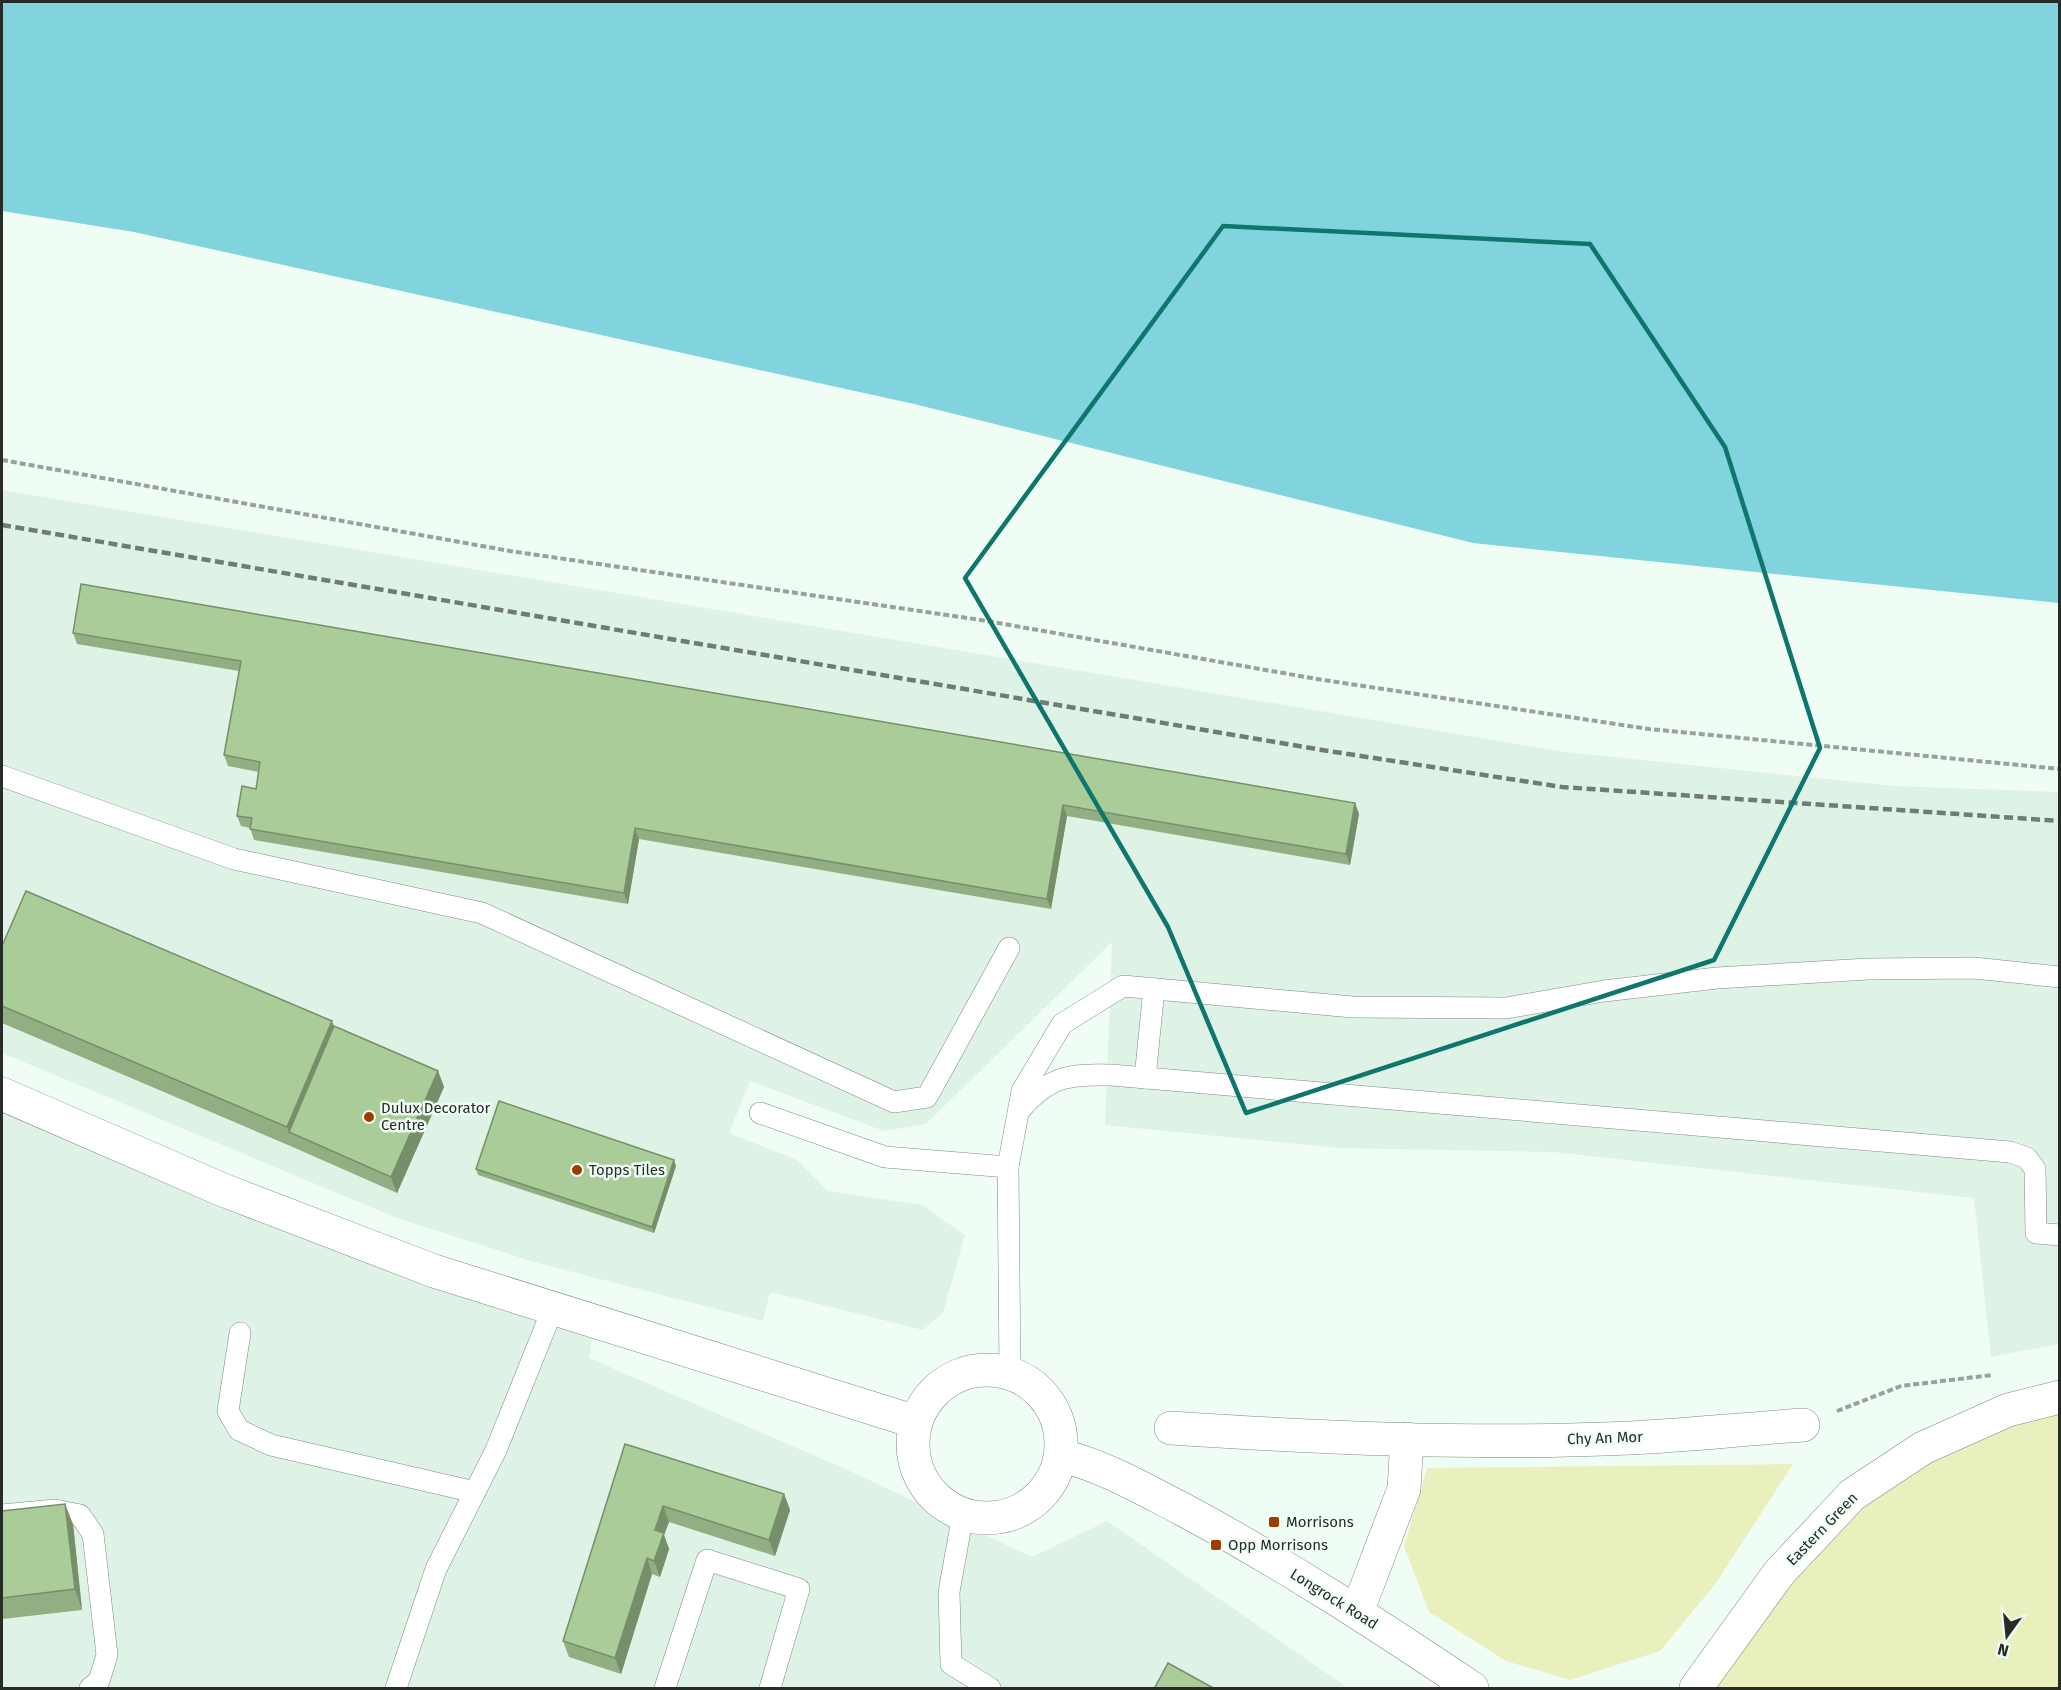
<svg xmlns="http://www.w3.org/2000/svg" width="2061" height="1690" font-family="'Fira Sans',sans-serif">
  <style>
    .built { fill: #def2e6 }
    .green { fill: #eaefbe }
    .water { fill: #81d3dd }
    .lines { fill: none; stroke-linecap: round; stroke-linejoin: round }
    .service-casing { stroke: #7e8a83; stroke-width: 22 }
    .minor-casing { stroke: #7e8a83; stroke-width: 34 }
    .tertiary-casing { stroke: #7e8a83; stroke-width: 34 }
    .trunk-casing { stroke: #7e8a83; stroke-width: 34 }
    .path { stroke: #98a19b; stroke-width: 4; stroke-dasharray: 6 3; stroke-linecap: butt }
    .service { stroke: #fff; stroke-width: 21 }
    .minor { stroke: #fff; stroke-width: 33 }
    .tertiary { stroke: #fff; stroke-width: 33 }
    .trunk { stroke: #fff; stroke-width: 33 }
    .rail { stroke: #727a75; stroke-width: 4.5; stroke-dasharray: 9 4.5; stroke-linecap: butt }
    .wall { fill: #91af83 }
    .shaded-wall { fill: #768f6a }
    .building { fill: #a9cc98; stroke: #768f6a; stroke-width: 1.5 }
    .marked { fill: none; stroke: #0f766e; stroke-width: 4.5; stroke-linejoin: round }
    .poi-dot { fill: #9f3c02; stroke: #f0fdf5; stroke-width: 2 }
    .labels { text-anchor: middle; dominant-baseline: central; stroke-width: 5; stroke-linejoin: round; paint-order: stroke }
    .poi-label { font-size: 15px; fill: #272c29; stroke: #f0fdf5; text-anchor: start }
    .street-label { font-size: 15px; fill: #272c29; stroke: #f0fdf5 }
  </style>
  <rect width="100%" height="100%" fill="#f0fdf5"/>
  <!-- built -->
  <g class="built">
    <polygon points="2,490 1565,752 1895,786 2059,792 2059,1344 1991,1357 1974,1198 1552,1152 1339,1148 1105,1125 1112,942 926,1124 884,1131 750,1081 729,1133 797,1160 828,1191 922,1205 965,1235 943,1313 923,1330 770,1292 763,1321 534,1262 397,1218 2,1053"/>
    <polygon points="2,1087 595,1323 589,1358 852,1472 1032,1557 1107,1521 1348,1688 2,1688"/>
  </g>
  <!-- green -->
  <g class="green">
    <polygon points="2059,1397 2059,1688 1696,1688 1852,1495"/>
    <polygon points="1793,1464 1716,1583 1660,1651 1570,1680 1506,1661 1429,1612 1404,1546 1427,1468"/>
  </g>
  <!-- water -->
  <polygon class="water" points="2,2 2059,2 2059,603 1473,543 914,404 134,232 2,211"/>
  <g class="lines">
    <!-- service casing -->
    <g class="service-casing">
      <g id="service">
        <polyline points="2,776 234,859 482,913 894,1102 927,1097 1009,948"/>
        <polyline points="1145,1078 1154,989"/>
        <path d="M1020,1110c29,-34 49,-36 91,-35l899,77 17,6 8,11 1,64 24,2"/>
        <polyline points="760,1113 885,1157 1008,1167"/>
        <polyline points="240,1333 228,1411 239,1430 271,1445 475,1492"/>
        <polyline points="1010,1373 1008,1167 1022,1091 1062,1024 1123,986 1353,1007 1506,1008 1604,991 1717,978 1868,969 1974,968 2060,977"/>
        <polyline points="963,1514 949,1592 951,1664 990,1688"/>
        <polyline points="2,1515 55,1510 80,1515 93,1534 107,1655 99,1681 90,1688"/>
        <polyline points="396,1688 436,1569 496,1450 553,1308"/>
        <polyline points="665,1688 707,1560 799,1589 770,1688"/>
      </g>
    </g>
    <!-- minor casing -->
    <g class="minor-casing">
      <g id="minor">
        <path d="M1171,1428c153,10 306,17 459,10 58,-3 115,-9 173,-13"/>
        <polyline points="1357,1612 1404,1489 1407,1439"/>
      </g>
    </g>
    <!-- tertiary casing -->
    <g class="tertiary-casing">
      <g id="tertiary">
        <polyline points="2,1094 223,1190 434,1271 916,1422"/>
        <circle cx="987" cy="1444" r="74"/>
        <path d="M1062,1456c42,10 81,33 120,53 101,54 196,116 290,179"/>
      </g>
    </g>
    <!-- trunk casing -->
    <g class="trunk-casing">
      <polyline id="trunk" points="1696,1688 1779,1573 1852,1495 1923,1448 2008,1410 2060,1397"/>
    </g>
    <!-- path -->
    <g class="path">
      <polyline points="2,460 510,551 981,620 1317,679 1649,729 2060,769"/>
      <polyline points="1837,1411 1901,1386 1992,1375"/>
    </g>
    <!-- service -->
    <use href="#service" class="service"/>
    <!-- minor -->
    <use href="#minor" class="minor"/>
    <!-- tertiary -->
    <use href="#tertiary" class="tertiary"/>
    <!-- trunk -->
    <use href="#trunk" class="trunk"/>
    <!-- rail -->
    <polyline class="rail" points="2,525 1322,750 1562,787 2060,821"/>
  </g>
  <!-- wall -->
  <g class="wall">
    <polygon points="73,633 1355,803 1359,814 1350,865 1067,816 1051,909 639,839 628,904 254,840 250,828 241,826 237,816 256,789 259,772 228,766 224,755 239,671 77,644"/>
    <polygon points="2,946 334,1026 438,1071 444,1087 397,1193 295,1148 2,1023"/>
    <polygon points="676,1166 654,1233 478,1175 476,1169"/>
    <polygon points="625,1444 784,1494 790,1510 775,1556 669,1522 664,1535 669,1549 660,1577 652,1574 621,1674 569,1657 563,1641"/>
    <polygon points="2,1511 73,1524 82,1610 2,1619"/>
  </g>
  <!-- shaded-wall -->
  <g class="shaded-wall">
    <polygon points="1355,803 1359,814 1350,865 1346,854"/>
    <polygon points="1063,805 1067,816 1051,909 1047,899"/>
    <polygon points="635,828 639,839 628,904 624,893"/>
    <polygon points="332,1021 340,1042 289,1132 287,1127"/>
    <polygon points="438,1071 444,1087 397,1193 391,1177"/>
    <polygon points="674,1160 676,1166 654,1233 652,1227"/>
    <polygon points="784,1494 790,1510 775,1556 769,1540"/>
    <polygon points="65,1504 73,1524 82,1610 75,1589"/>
    <polygon points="663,1506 669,1522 664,1535 669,1549 660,1577 654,1561 655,1530"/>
    <polygon points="647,1558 652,1574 621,1674 615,1658"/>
  </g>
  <!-- building -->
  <g class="building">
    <polygon points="81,584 1355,803 1346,854 1063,805 1047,899 635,828 624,893 250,829 252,818 237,816 242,786 256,789 260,762 224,755 241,661 73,633"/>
    <polygon points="26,891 332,1021 287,1127 2,1006 2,946"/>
    <polygon points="334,1026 438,1071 391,1177 289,1132"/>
    <polygon points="499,1101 674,1160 652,1227 476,1169"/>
    <polygon points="625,1444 784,1494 769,1540 663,1506 655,1530 664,1533 654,1561 647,1558 615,1658 563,1641"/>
    <polygon points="65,1504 75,1589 2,1598 2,1511"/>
    <polygon points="1168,1663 1215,1689 1154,1689"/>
  </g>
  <!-- marked area -->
  <path class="marked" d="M1223,226l367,18 135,203 95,301 -106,212 -468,153 -78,-186 -203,-349z"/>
  <!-- markers -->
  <g class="poi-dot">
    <circle cx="369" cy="1117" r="6"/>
    <circle cx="577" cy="1170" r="6"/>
    <rect x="1268" y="1516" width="12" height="12" rx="3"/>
    <rect x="1210" y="1539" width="12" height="12" rx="3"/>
  </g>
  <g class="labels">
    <!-- poi labels -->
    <g class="poi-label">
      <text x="381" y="1108">Dulux Decorator<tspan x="381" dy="17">Centre</tspan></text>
      <text x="589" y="1170">Topps Tiles</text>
      <text x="1286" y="1522">Morrisons</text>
      <text x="1228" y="1545">Opp Morrisons</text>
    </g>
    <!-- street labels -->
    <g class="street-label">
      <text transform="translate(1605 1438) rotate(-2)">Chy An Mor</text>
      <text transform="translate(1822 1529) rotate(-46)">Eastern Green</text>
      <text transform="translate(1334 1599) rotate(32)">Longrock Road</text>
    </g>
  </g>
  <!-- border -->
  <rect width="2061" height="1690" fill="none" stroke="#272c29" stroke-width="6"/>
  <!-- north arrow -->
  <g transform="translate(2007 1636) rotate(195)" stroke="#f0fdf5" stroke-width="4.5" paint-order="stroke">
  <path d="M0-4.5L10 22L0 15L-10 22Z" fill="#272c29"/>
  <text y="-9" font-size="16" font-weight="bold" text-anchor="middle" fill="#272c29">N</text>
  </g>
</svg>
